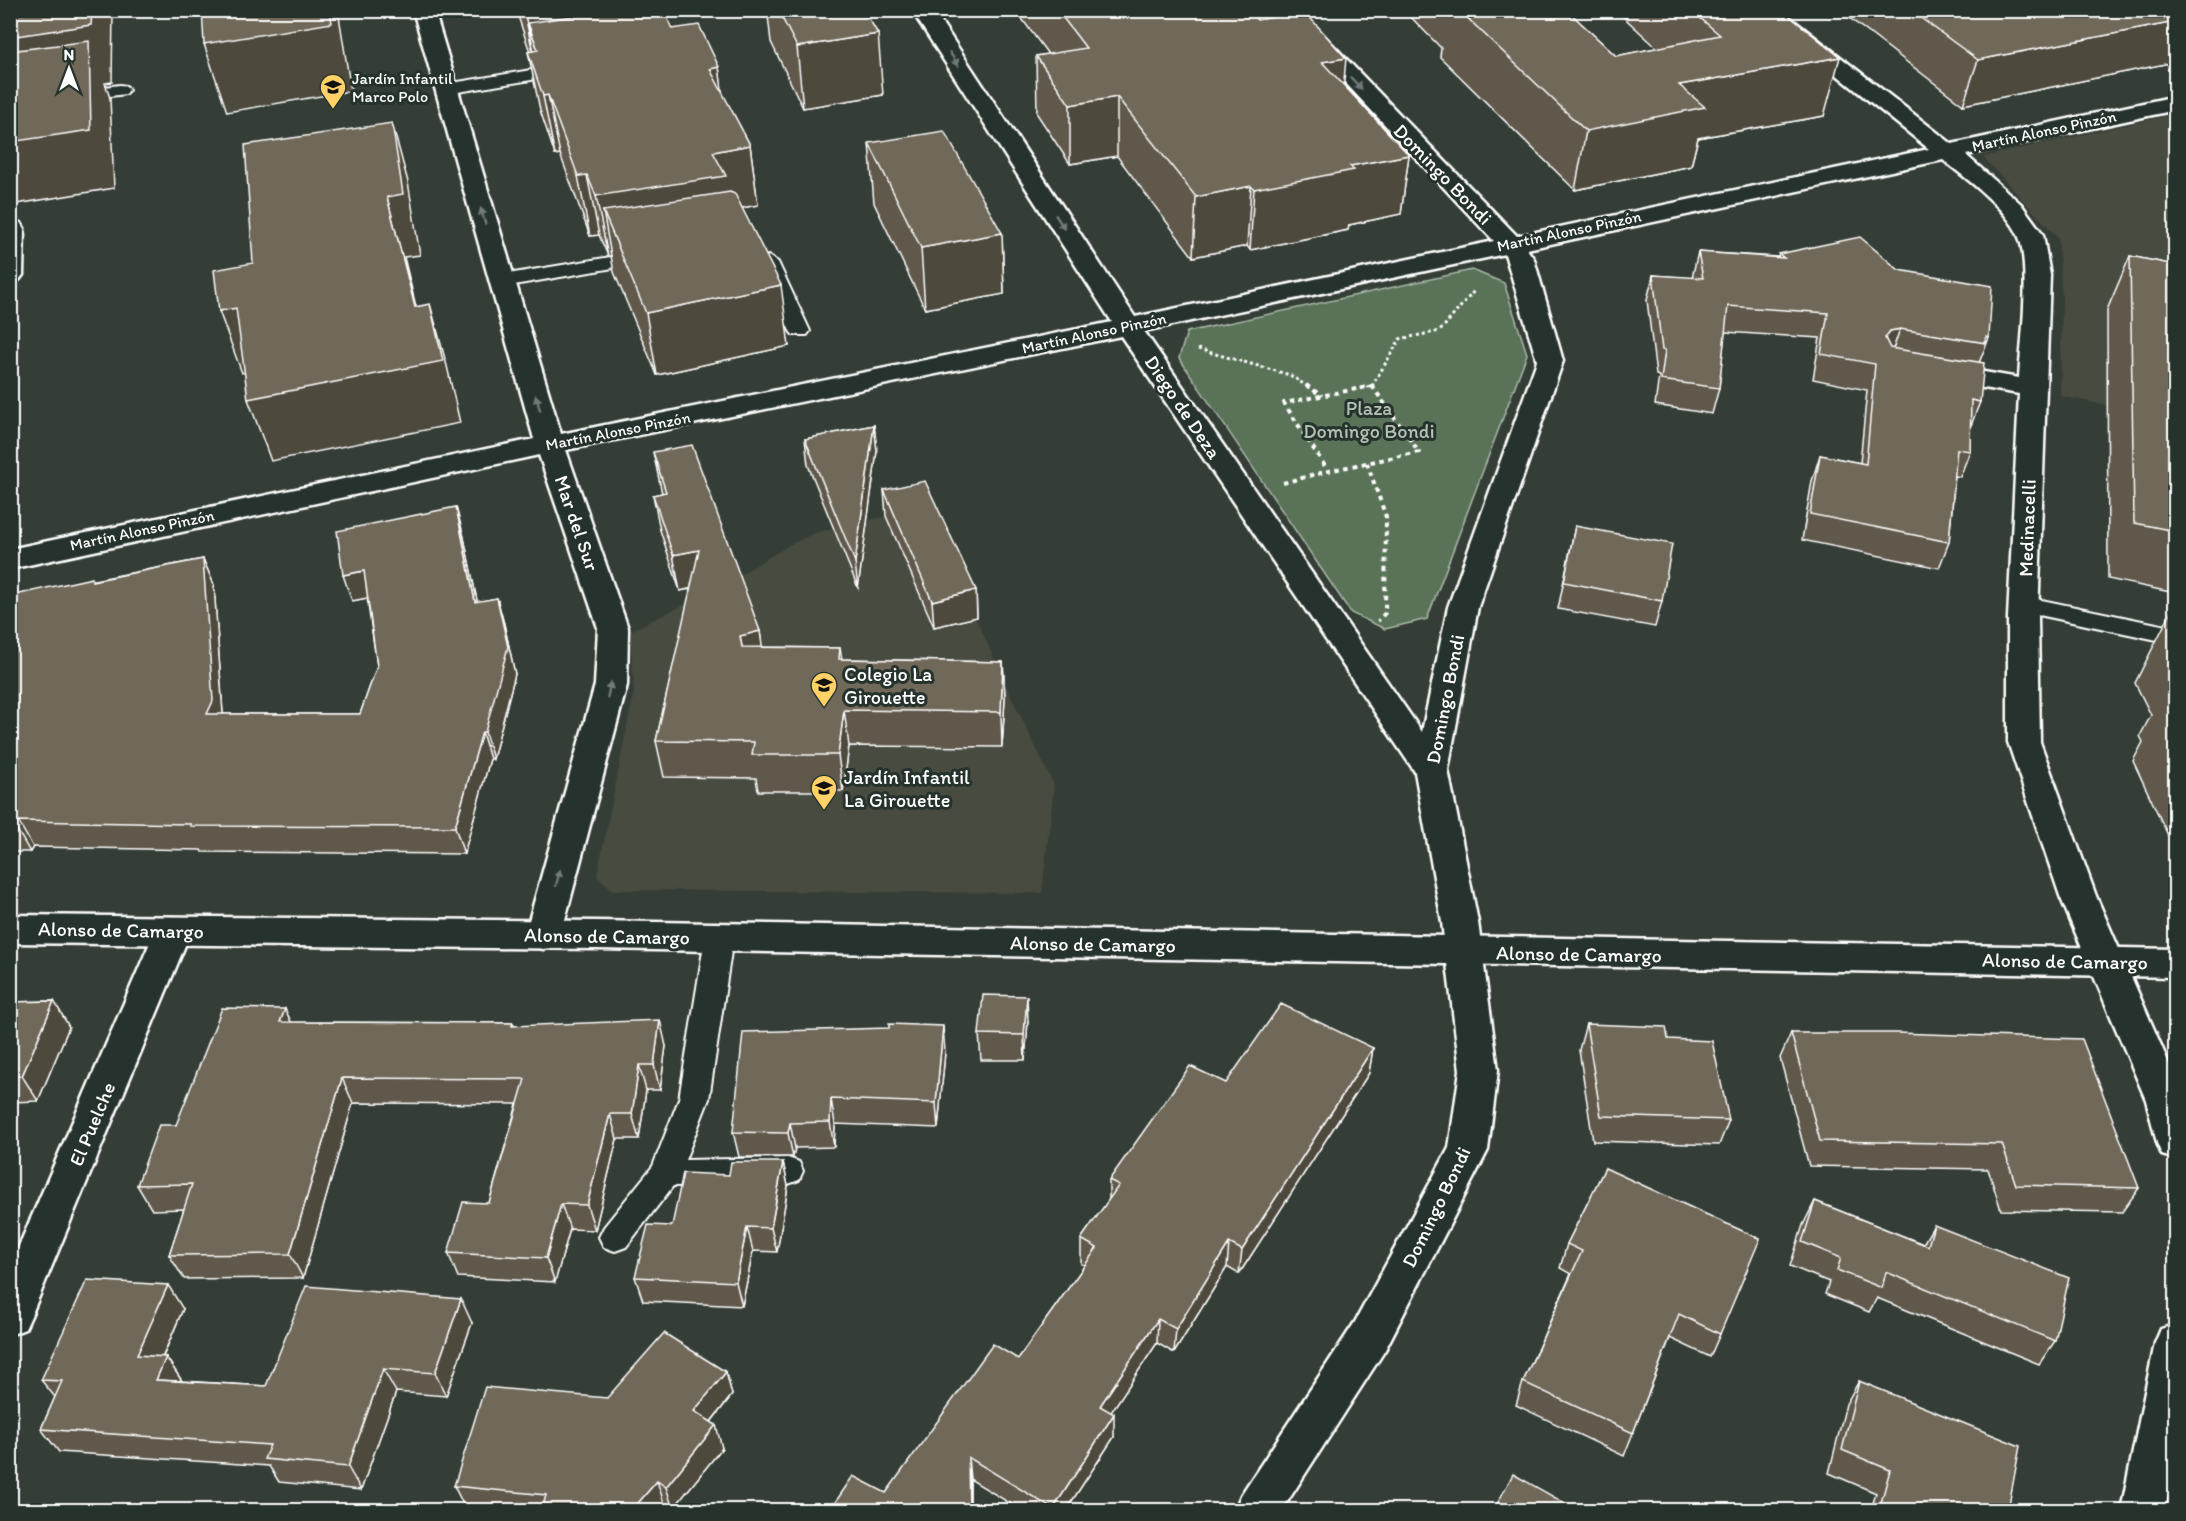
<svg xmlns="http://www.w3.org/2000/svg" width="2186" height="1521" font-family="Itim,sans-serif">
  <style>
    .built { fill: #474b40 }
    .green { fill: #5a7359; stroke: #acb9ac; stroke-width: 1.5 }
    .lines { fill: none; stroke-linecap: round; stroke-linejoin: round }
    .service-casing { stroke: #fff; stroke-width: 4 }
    .minor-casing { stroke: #fff; stroke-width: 5 }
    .tertiary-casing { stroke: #fff; stroke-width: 5 }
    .path-far1 { stroke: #fff; stroke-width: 3; stroke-dasharray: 3 3; stroke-linecap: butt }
    .path { stroke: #fff; stroke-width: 4; stroke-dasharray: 4.5 4.5; stroke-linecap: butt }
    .service { fill: #26332d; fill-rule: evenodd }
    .minor { fill: #26332d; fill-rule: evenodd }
    .tertiary { fill: #26332d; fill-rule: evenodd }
    .wall { fill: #60594c; stroke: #fff; stroke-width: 1.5 }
    .shaded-wall { fill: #4e493e; stroke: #fff; stroke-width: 1.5 }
    .building { fill: #706858; stroke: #fff; stroke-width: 1.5 }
    .oneway { fill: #727a76 }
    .labels { text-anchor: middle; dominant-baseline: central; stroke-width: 6; stroke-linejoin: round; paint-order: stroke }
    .far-poi-label { font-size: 16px; fill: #fff; stroke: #26332d; text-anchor: start }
    .far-street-label { font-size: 16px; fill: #fff; stroke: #26332d }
    .street-label { font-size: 20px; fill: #fff; stroke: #26332d }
    .park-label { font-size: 20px; fill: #b5c0b4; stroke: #26332d }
    .poi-label { font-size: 20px; fill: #fff; stroke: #26332d; text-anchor: start }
  </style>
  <rect width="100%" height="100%" fill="#353e36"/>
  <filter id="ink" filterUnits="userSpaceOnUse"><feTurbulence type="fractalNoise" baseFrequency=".0167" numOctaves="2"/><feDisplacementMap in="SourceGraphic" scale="12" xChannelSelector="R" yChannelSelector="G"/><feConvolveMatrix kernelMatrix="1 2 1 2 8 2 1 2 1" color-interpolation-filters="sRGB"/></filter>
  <g filter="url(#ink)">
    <!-- built -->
    <g class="built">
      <polygon points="2175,114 2175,419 2060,396 2062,298 2058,238 1983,157"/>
      <polygon points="927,507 1006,686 1054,785 1042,893 613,890 597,876 634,692 630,631 720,587 791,544 815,533"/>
    </g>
    <!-- green -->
    <polygon class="green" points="1472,270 1504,283 1527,354 1427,619 1385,629 1351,613 1179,358 1187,332"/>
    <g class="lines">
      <!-- service casing -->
      <g class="service-casing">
        <g id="service">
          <polygon points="567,64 576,69 573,73 446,94 437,89 446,84"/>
          <polygon points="120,85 126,86 129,90 126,94 10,109 10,99"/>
          <polygon points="647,251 657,257 654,261 502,287 495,285 492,281 495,277 502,275"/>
          <polygon points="768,256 778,262 810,331 807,335 793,335 790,331 758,262"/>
          <polygon points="2023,596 2176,628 2176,644 2015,610 2011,604 2015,598"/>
          <polygon points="719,927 729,930 733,938 709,1099 685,1160 788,1158 799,1162 803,1171 799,1180 788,1184 673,1186 626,1247 615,1251 604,1247 599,1237 604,1227 653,1166 679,1099 705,938 709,930"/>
        </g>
      </g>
      <!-- minor casing -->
      <g class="minor-casing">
        <g id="minor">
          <path d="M413,10h21l127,424 551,-112 -198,-308 3,-4h21l-2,4 199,303 359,-76 -217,-231h22l218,226 412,-87 -173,-139h24l172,134 224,-48v14l-210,45 55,49 19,26 3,5 7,40 -12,343 2,124 56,154 80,184v79l-14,-4 -5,-12 -11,-43 -86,-204 -52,-154v-124l11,-224 -82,-14 -10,-2 -3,-6 3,-6 10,-2 82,14c2,-33 12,-116 -1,-143 -11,-26 -53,-58 -75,-75l-416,89 7,10 29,102 -85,246 -30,163 30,152 20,148 -10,80 -103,200 -103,160h-47l6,-15 114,-173 94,-174 11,-78 -18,-148 -27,-150 -294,-436 -555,114 62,178 -1,57 -66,250 -5,10 -13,4 -13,-4 -5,-10 70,-250 3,-57 -59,-173 -529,114v-20l524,-110zM1505,254l32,107 -89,246 -26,125 -278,-401z"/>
          <polygon points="10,221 21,223 24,228 23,275 19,280 10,283"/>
          <polygon points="173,917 186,921 191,931 31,1316 25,1329 10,1335 10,1267 155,931 160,921"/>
          <polygon points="2176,1324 2176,1457 2165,1510 2121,1510 2155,1343 2161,1329"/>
        </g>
      </g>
      <!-- tertiary casing -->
      <g class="tertiary-casing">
        <polygon id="tertiary" points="10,915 596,921 2176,949 2176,977 596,949 10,943"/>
      </g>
      <!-- path-far1 -->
      <g class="path-far1">
        <polyline points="1198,349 1290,375 1308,387"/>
        <polyline points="1372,386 1400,339 1440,331 1474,291"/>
        <polyline points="1367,387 1372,386"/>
      </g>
      <!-- path -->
      <g class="path">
        <polyline points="1306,385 1322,396"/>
        <polygon points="1372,386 1419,452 1328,471 1284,403"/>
        <polyline points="1367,463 1386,517 1385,613 1378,621"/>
        <polyline points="1283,483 1328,471"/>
      </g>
      <!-- service -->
      <use href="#service" class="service"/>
      <!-- minor -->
      <use href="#minor" class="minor"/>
      <!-- tertiary -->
      <use href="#tertiary" class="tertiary"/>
    </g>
    <!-- wall -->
    <g class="wall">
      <polygon points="516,10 664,10 672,29 719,67 722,93 750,145 758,205 742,208 789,346 657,375 614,272 611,256 608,256 599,235 590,236 560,154 555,155 540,110 528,52 530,52"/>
      <polygon points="765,10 864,10 883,95 803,108 771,42 768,16"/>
      <polygon points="1021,10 1249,10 1257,20 1344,85 1409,155 1401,214 1349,225 1348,230 1250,250 1247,246 1193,257 1117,156 1070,164 1037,114 1036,56 1048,54 1022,19"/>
      <polygon points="1404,10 1586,10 1570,13 1616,56 1657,48 1616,10 1782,10 1824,116 1698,138 1691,166 1575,190 1440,57 1441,48"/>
      <polygon points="1839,10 2175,10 2175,62 1963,105"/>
      <polygon points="869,143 1002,233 1004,294 925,309 874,203"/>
      <polygon points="1698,252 1778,257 1779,254 1899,270 1989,338 1979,363 1980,402 1970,428 1970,451 1960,477 1955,476 1949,542 1939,568 1802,540 1812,481 1820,455 1860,463 1867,390 1813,379 1820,338 1725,332 1719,388 1712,414 1655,405 1659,376 1656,375 1647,300 1653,275 1692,278"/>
      <polygon points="2130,256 2175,265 2175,593 2108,579 2107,310"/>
      <polygon points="874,425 877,451 858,588 808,465 805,439"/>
      <polygon points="653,452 760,631 762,647 840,648 842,659 1003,662 1005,698 1002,747 849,746 843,791 758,791 756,778 664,777 656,741 691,589 680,591 660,530 653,495 662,493"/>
      <polygon points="884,490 976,590 977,617 934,627 886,516"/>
      <polygon points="1575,526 1662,601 1655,627 1558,609"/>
      <polygon points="463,533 477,602 497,598 504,624 515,674 493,759 490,759 464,854 202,852 201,850 33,847 30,852 10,852 10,596 203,559 214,585 223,714 360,714 377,666 367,598 352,601"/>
      <polygon points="2174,606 2175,606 2175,850 2133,761 2143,742 2140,736 2151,715 2135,683"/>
      <polygon points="54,1001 69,1027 38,1101 10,1102 10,1002"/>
      <polygon points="285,1009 291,1022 513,1023 514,1026 666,1046 660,1090 646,1090 639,1139 617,1139 595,1230 570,1229 555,1282 458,1277 448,1253 489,1203 517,1104 353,1103 303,1278 184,1279 169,1255 184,1209 152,1210 137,1185 176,1125"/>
      <polygon points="1028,1021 1025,1060 981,1060 979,1034"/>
      <polygon points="1586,1024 1668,1039 1729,1120 1719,1145 1593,1141 1579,1050"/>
      <polygon points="1791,1033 2139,1188 2122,1212 2001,1210 1988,1169 1809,1166 1780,1058"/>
      <polygon points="1373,1048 1369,1073 1239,1274 1227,1267 1174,1353 1157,1343 1111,1412 1114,1437 1066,1510 1021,1510 970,1479 970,1510 830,1510 886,1493 1018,1359 1085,1265 1081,1264 1081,1239 1109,1200 1109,1180 1226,1083"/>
      <polygon points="945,1052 938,1128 835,1124 834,1147 795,1148 793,1157 739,1157 733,1132"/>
      <polygon points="783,1162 788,1186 777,1252 753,1251 742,1306 643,1301 635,1277 672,1226 729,1175"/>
      <polygon points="1605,1168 1720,1334 1710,1357 1670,1338 1624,1456 1516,1405 1523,1382 1571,1274 1560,1268 1567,1244"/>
      <polygon points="1815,1201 1923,1244 1934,1225 2055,1341 2039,1364 1877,1298 1869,1312 1825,1294 1829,1282 1790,1266 1803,1225"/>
      <polygon points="183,1309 163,1357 166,1357 182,1381 266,1386 472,1323 446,1396 396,1392 361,1490 279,1482 269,1466 59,1452 41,1429 55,1397 41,1380"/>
      <polygon points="726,1372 732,1395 711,1422 722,1448 673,1509 664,1503 658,1510 491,1510 465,1508 454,1486 607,1398"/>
      <polygon points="1859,1381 2008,1510 1871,1510 1876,1493 1829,1473 1846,1404"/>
    </g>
    <!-- shaded-wall -->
    <g class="shaded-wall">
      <polygon points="92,10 113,10 112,82 105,83 110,98 114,188 10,205 10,37"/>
      <polygon points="330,10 338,10 351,91 227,112 204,44"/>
      <polygon points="524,10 656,10 538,50 528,23 537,67 536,67"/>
      <polygon points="1512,10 1586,10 1510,23"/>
      <polygon points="2175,22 2175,62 1963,105 1978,60"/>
      <polygon points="878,34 883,95 803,108 797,47"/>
      <polygon points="1840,57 1824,116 1698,138 1691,166 1575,190 1586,131 1679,85"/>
      <polygon points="1346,58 1341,116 1322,62"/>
      <polygon points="719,67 727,126 710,69"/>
      <polygon points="548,95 560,154 555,155 543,96"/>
      <polygon points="1117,97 1117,156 1070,164 1070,105"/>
      <polygon points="392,123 408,182 420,255 404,257 430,364 430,304 447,366 460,423 271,461 248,399 415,307 387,197"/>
      <polygon points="750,145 758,205 731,210 603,211 611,256 608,256 596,196 713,152"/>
      <polygon points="1409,155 1401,214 1349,225 1348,230 1250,250 1254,189 1350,166"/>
      <polygon points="587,175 599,235 590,236 578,176"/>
      <polygon points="1251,186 1247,246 1193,257 1196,197"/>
      <polygon points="1002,233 1004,294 925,309 921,248"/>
      <polygon points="781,285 789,346 657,375 646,313"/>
      <polygon points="236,308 258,370 242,373 219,311"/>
      <polygon points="1900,329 1891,355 1885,338 1890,331"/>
      <polygon points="874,425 877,451 858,588 855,562"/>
      <polygon points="456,507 463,533 483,629 475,602"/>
      <polygon points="699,550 706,585 680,591 673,555"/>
      <polygon points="203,559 214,585 224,728 207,714"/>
      <polygon points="364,571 372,597 352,601 343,575"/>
      <polygon points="976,590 977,617 934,627 932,601"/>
      <polygon points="497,598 504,624 515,674 493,759 485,732"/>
      <polygon points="760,631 765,667 742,647 740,636"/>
      <polygon points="1003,662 1005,698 1002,747 1001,712"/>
      <polygon points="844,710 849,746 843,791 838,755"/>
      <polygon points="482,732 490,759 464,854 455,827"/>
      <polygon points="18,821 33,847 30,852 15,826"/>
      <polygon points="1027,996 1028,1021 1025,1060 1024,1035"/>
      <polygon points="54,1001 69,1027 38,1101 22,1076"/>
      <polygon points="285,1009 297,1035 280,1022"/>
      <polygon points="660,1020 666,1046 660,1090 654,1065"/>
      <polygon points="943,1026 945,1052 938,1128 936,1103"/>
      <polygon points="1373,1048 1369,1073 1239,1274 1242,1250"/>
      <polygon points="639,1065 646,1090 639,1139 632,1114"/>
      <polygon points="342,1078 353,1103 303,1278 290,1254"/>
      <polygon points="831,1099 835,1124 834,1147 830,1122"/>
      <polygon points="610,1114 617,1139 595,1230 587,1205"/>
      <polygon points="790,1123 795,1148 793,1157 788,1133"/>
      <polygon points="783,1162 788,1186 777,1252 771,1228"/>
      <polygon points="561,1204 570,1229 555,1282 546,1258"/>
      <polygon points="747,1227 753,1251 742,1306 736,1282"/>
      <polygon points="1229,1243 1227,1267 1174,1353 1176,1329"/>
      <polygon points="168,1285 183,1309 153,1379 137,1355"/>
      <polygon points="461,1299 472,1323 446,1396 435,1373"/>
      <polygon points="1158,1319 1157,1343 1100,1429 1100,1406"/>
      <polygon points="166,1357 182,1381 156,1380"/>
      <polygon points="383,1369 396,1392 361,1490 348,1467"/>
      <polygon points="726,1372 732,1395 701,1434 694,1411"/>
      <polygon points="1114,1414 1114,1437 1066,1510 1053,1510 1053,1509"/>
      <polygon points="716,1425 722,1448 673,1509 666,1487"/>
      <polygon points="968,1457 970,1479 970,1510 969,1510"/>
      <polygon points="657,1481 664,1503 658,1510 632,1510"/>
    </g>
    <!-- building -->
    <g class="building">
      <polygon points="10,10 92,10 91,25 10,37"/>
      <polygon points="202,10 330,10 332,23 204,44"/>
      <polygon points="611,10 664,10 672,29 699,25 719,67 710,69 750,145 713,152 726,176 596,196 587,175 578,176 548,95 543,96 528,52 538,50 528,23"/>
      <polygon points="778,10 864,10 878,34 797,47"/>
      <polygon points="1057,10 1249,10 1257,20 1305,12 1346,58 1322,62 1409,155 1350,166 1354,170 1254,189 1251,186 1196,197 1117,97 1070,105 1036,56 1086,48"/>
      <polygon points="1459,10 1567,10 1616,56 1720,35 1691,10 1782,10 1840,57 1679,85 1705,107 1586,131"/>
      <polygon points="1910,10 2175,10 2175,22 1978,60"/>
      <polygon points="89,41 91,130 10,142 10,51"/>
      <polygon points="392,123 403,194 387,197 415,307 430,304 443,361 248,399 236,308 219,311 214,270 253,263 245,145"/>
      <polygon points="944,131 1002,233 921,248 869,143"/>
      <polygon points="730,192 735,194 781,285 646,313 603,211"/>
      <polygon points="1860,237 1899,270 1992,286 1989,338 1986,337 1986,343 1900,329 1890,331 1885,338 1890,348 1984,363 1980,402 1971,400 1970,451 1957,449 1949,542 1810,514 1820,455 1866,464 1875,364 1821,354 1828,313 1728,306 1719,388 1661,380 1665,350 1662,350 1653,275 1703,278 1698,252 1784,258 1779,254"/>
      <polygon points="2130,256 2175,265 2175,531 2134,523"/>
      <polygon points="874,425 855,562 805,439"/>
      <polygon points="692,445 760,631 740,636 742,647 840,648 839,659 1003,662 1001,712 844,710 838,755 752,755 754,742 656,741 699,550 673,555 653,495 666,492 653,452"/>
      <polygon points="925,481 976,590 932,601 884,490"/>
      <polygon points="456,507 475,602 497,598 508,647 485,732 482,732 455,827 190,826 191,824 18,821 15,826 10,826 10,596 92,578 92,581 203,559 213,701 207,714 360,714 377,666 364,571 343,575 337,531"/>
      <polygon points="1575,526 1672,544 1662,601 1564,582"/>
      <polygon points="983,995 1027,996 1024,1035 979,1034"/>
      <polygon points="54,1001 22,1076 10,1076 10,1002"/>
      <polygon points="1281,1004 1373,1048 1242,1250 1229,1243 1176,1329 1158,1319 1100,1406 1114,1414 1053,1509 968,1457 969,1510 830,1510 853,1476 886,1493 993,1344 1018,1359 1097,1248 1081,1239 1119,1185 1109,1180 1190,1066 1226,1083"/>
      <polygon points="222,1008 285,1009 280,1022 513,1023 512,1026 660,1020 654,1065 639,1065 632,1114 610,1114 587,1205 561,1204 546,1258 448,1253 463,1202 489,1203 525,1079 342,1078 290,1254 169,1255 192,1184 137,1185 159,1125 176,1125"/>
      <polygon points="889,1024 943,1026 936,1103 831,1099 830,1122 790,1123 788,1133 733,1132 743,1032 889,1028"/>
      <polygon points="1586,1024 1666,1027 1668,1039 1712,1041 1729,1120 1601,1116"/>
      <polygon points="1791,1033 1896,1033 2082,1039 2139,1188 2016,1185 2002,1144 1820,1141"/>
      <polygon points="731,1162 783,1162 771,1228 747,1227 736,1282 635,1277 648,1225 672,1226 683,1173 729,1175"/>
      <polygon points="1605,1168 1760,1239 1720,1334 1679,1314 1633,1433 1523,1382 1582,1251 1567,1244"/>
      <polygon points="1815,1201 1928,1246 1934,1225 2069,1278 2055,1341 1886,1272 1882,1288 1837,1270 1841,1258 1802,1242"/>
      <polygon points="87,1280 168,1285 137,1355 166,1357 156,1380 266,1386 306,1286 461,1299 435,1373 383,1369 348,1467 264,1459 270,1445 41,1429 62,1381 41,1380"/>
      <polygon points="664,1333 726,1372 694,1411 716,1425 666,1487 657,1481 632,1510 542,1510 546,1495 454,1486 485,1387 607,1398"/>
      <polygon points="1859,1381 2020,1446 2008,1510 1879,1510 1890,1470 1842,1450"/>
      <polygon points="1513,1474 1577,1510 1494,1510"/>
    </g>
    <!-- one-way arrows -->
    <defs><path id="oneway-solid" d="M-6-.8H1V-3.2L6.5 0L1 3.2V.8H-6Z" transform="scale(1.5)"/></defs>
    <g class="oneway">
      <use href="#oneway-solid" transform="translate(954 59) rotate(57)"/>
      <use href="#oneway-solid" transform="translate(1356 83) rotate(46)"/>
      <use href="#oneway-solid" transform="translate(483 216) rotate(-106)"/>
      <use href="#oneway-solid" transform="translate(1060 222) rotate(57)"/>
      <use href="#oneway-solid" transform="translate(538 403) rotate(-106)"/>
      <use href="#oneway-solid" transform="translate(609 690) rotate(-78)"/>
      <use href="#oneway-solid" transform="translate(558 878) rotate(-75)"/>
    </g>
  </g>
  <!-- icons -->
  <defs>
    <g id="school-pin" transform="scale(1.35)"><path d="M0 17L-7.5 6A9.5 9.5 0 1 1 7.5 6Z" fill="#ffd166" stroke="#26332d"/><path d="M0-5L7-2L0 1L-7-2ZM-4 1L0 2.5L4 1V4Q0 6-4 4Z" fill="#111"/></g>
  </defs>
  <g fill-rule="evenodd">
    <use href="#school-pin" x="333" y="87"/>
    <use href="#school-pin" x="824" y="685"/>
    <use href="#school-pin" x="824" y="788"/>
  </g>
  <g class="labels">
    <!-- far-poi labels -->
    <g class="far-poi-label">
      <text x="352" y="78">Jardín Infantil<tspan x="352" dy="18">Marco Polo</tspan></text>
    </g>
    <!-- far-street labels -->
    <g class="far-street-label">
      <text transform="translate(2044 131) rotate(-12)">Martín Alonso Pinzón</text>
      <text transform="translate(1569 231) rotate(-12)">Martín Alonso Pinzón</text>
      <text transform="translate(1094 333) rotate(-12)">Martín Alonso Pinzón</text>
      <text transform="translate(618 431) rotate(-11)">Martín Alonso Pinzón</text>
      <text transform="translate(142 530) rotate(-12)">Martín Alonso Pinzón</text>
    </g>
    <!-- street labels -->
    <g class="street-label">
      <text transform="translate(1443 174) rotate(46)">Domingo Bondi</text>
      <text transform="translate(1183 407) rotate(56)">Diego de Deza</text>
      <text transform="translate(577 523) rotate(71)">Mar del Sur</text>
      <text transform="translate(2027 528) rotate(-88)">Medinacelli</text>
      <text transform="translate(1445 699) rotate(-79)">Domingo Bondi</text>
      <text transform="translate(121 930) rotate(1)">Alonso de Camargo</text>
      <text transform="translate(607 936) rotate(1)">Alonso de Camargo</text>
      <text transform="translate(1093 944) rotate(1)">Alonso de Camargo</text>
      <text transform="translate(1579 954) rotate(1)">Alonso de Camargo</text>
      <text transform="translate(2065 961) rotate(1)">Alonso de Camargo</text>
      <text transform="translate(92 1124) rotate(-67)">El Puelche</text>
      <text transform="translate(1436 1207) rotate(-64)">Domingo Bondi</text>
    </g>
    <!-- park labels -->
    <g class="park-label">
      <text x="1369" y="408">Plaza<tspan x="1369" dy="23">Domingo Bondi</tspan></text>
    </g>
    <!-- poi labels -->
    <g class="poi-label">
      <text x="844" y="674">Colegio La<tspan x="844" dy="23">Girouette</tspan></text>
      <text x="844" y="777">Jardín Infantil<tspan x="844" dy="23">La Girouette</tspan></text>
    </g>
  </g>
  <!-- margin -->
  <rect width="2186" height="1521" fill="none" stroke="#26332d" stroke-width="36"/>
  <rect x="18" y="18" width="2150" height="1485" fill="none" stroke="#fff" stroke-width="2" filter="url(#ink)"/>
  <!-- north arrow -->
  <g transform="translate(69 69)" stroke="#26332d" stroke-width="4.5" paint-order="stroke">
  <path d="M0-4.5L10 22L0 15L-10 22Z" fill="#ffffff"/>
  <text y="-9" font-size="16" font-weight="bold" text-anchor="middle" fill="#ffffff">N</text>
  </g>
</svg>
